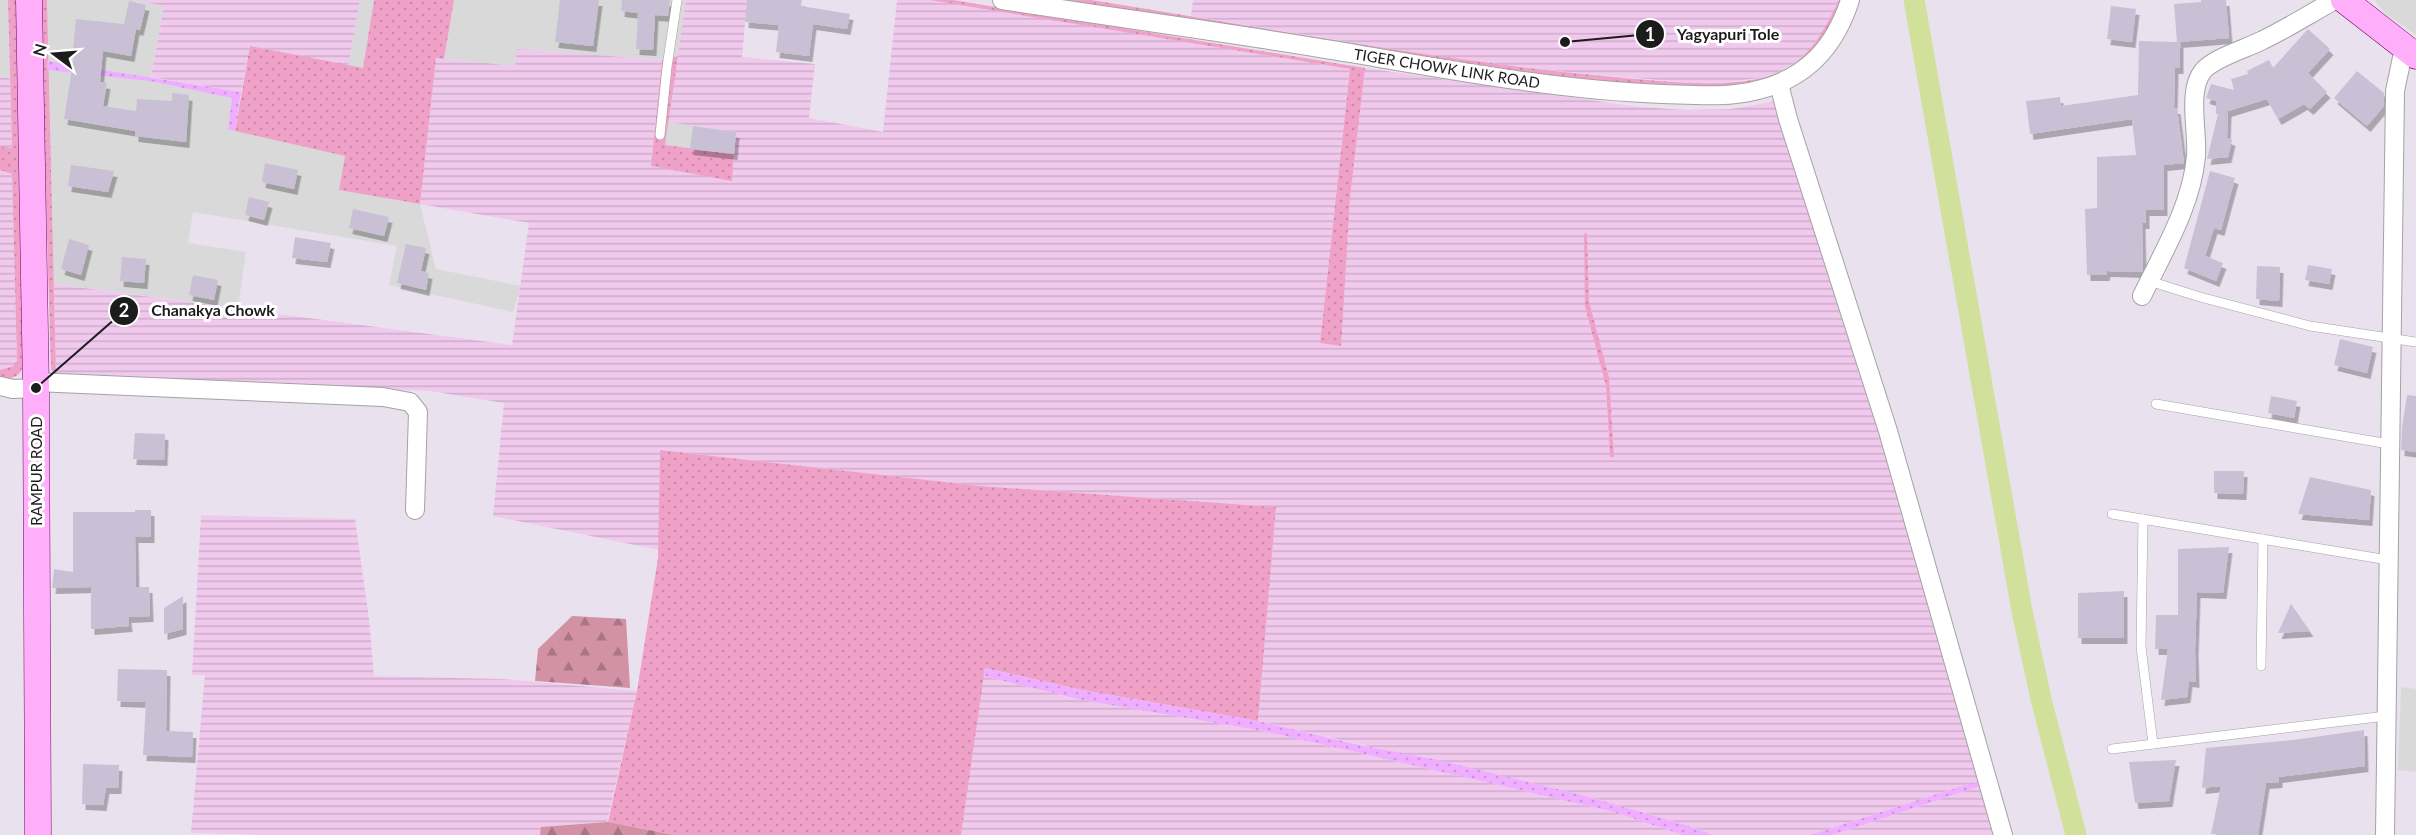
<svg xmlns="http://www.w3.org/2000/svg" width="2416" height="835" font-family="Lato,sans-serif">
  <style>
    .residential { fill: #d9d9da }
    .farmland { fill: url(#farmland-rules); fill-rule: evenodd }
    .grass { fill: url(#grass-dots) }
    .forest { fill: url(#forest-firs) }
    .sand { fill: url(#sand-dots) }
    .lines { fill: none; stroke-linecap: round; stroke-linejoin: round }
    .canal { stroke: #d1e19c; stroke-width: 21 }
    .building { fill: #cac0d6; filter: url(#shadow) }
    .service-casing { stroke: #a3a3a3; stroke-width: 10 }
    .minor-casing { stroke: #a3a3a3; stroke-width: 20 }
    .secondary-casing { stroke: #760069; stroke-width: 27 }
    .service { stroke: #fff; stroke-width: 9 }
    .minor { stroke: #fff; stroke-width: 18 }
    .secondary { stroke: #ffaefa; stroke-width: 26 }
    .labels { text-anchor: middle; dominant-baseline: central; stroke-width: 6; stroke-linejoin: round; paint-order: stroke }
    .street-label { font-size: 15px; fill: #1c1c1c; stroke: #fff }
    .leader { fill: none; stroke: #1c1c1c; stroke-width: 2 }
    .callout-dot { fill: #1c1c1c; stroke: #fff; stroke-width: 2 }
    .mark-label { font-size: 18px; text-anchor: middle; font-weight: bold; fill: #fff }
    .callout-label { font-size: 16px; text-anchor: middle; font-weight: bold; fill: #1c1c1c; stroke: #fff; stroke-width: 6; stroke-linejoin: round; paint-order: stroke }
  </style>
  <defs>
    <pattern id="farmland-rules" width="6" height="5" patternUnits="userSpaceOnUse" patternTransform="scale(1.5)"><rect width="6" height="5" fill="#f0c9ed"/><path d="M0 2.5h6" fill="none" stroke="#cdaccb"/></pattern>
    <pattern id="grass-dots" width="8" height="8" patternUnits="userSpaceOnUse" patternTransform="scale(1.5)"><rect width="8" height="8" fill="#efa1c7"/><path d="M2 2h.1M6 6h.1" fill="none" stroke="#cc8aaa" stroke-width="1.8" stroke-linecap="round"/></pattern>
    <pattern id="forest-firs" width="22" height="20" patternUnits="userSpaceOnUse" patternTransform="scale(1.5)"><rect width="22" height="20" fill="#d291a4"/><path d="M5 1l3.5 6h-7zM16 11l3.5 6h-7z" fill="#aa7685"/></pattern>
    <pattern id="sand-dots" width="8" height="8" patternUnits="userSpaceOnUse" patternTransform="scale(1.5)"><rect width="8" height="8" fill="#efaeff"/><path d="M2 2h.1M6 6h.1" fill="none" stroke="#cc95da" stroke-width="1.8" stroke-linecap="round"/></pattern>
    <filter id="shadow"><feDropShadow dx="3.5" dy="6" stdDeviation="0" flood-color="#0004"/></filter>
  </defs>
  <rect width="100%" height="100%" fill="#eae1ef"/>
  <!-- residential -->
  <g class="residential">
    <polygon points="0,0 8,0 10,79 0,76"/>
    <polygon points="47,0 145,0 145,2 164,6 150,81 233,98 229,129 346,156 339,190 420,204 436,269 521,286 513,312 389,285 397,246 193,212 188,243 246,252 238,308 54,284"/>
    <polygon points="360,0 374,0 363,68 348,66"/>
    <polygon points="454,0 686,0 678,56 662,60 517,49 516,66 444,59"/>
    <polygon points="2375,0 2416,0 2416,35 2385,13"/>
    <polygon points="668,122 736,132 734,154 665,145"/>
    <polygon points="2401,687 2416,689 2416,772 2398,770"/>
  </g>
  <!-- farmland -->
  <g class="farmland">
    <polygon points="145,0 360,0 348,66 250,46 241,92 151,77 164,6 145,2"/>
    <path d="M686,0h61l-5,57 73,7 -6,54 74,14 14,-132h34l419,69 -30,274 20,3 10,-148 15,-130 274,39 47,3 45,-1 45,-8 63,194 142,485 -171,55h-97l-24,-9 -103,-30 -328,-75 18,-214 -295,-21 -321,-36 -1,100 -166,-34 11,-113 -74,-12 -374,-17 -2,-90 458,61 17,-122 -109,-19 16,-146 79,8 2,-17 145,11 -11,106 81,14 4,-48 -68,-10zM1587,234l2,67 20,76 5,79h-4l-4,-70 -21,-79z"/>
    <polygon points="1193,0 1839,0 1830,20 1808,52 1796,62 1777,73 1760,78 1725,82 1693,83 1546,70 1446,58 1191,16"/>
    <polygon points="0,76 10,79 12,148 0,146"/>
    <polygon points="0,170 12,174 17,361 13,366 0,370"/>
    <polygon points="201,515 355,519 369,619 374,676 501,679 637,691 607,822 541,827 541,835 265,835 191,833 205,675 192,675"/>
    <polygon points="983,676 1082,700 1257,730 1343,749 1614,812 1683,835 961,835"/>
    <polygon points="1983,785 1997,835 1832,835"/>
  </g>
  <!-- grass -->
  <g class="grass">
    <path d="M8,0h11l5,365c-5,13 -12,14 -24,13v-8l13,-4 4,-5 -5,-187 -12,-4v-24l12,2z"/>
    <polygon points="40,0 47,0 56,374 51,370"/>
    <polygon points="374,0 454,0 444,59 436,58 420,204 339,190 345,156 235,131 250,46 363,68"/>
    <polygon points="930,0 953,0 1365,68 1350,198 1341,346 1320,343 1350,69"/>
    <path d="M1059,0h32c171,27 341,60 513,76 49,4 125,15 171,-2 33,-12 50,-45 64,-74h5c-19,38 -36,68 -79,82 -52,17 -136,2 -190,-4 -173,-18 -344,-50 -516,-78z"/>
    <polygon points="678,56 665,145 734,154 732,181 651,166 662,60"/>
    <polygon points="1587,233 1589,301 1609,377 1614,457 1610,457 1606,386 1585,307 1584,234"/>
    <polygon points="660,450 981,486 1276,507 1258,721 1082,690 985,668 961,835 676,835 608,822 637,691 658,558"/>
  </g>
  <!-- forest -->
  <g class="forest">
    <polygon points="572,616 626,619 630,688 535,681 538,649"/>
    <polygon points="607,822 608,822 675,835 540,835 541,827"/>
  </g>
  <!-- sand -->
  <g class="sand">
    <polygon points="47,61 241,92 235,131 228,129 232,98 150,81 47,70"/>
    <polygon points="985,668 1082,690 1258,721 1355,744 1438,760 1586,796 1689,826 1713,835 1683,835 1614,812 1343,749 1257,730 1082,700 983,676"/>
    <polygon points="1981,780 1983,785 1832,835 1810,835"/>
  </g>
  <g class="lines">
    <!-- canal -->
    <polyline class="canal" points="1914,0 2022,611 2041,699 2076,835"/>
  </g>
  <!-- building -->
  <g class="building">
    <polygon points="560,0 599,0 593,46 555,42"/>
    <polygon points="622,0 670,0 668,16 655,15 653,50 636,49 638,13 621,11"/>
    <polygon points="747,0 802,0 801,6 850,14 847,29 813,24 809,56 776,52 779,25 745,22"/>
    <polygon points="2201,0 2226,0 2229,38 2178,42 2180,42 2180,68 2175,68 2174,108 2177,108 2184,163 2164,165 2164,210 2146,210 2146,223 2142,223 2143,268 2142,272 2107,271 2106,275 2087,275 2085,209 2097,208 2097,157 2136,155 2132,119 2030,134 2026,101 2060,97 2061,106 2138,95 2139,41 2177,42 2174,4 2201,2"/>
    <polygon points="129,1 146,5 140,30 136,29 131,56 103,51 100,82 107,83 103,106 136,111 137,99 172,101 172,93 189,95 186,142 135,136 135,131 64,119 75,50 73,50 76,19 124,24"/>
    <polygon points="2111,6 2136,9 2132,42 2107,39"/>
    <polygon points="2308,29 2330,49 2308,73 2327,92 2310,109 2304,104 2278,119 2267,99 2228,111 2227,138 2232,140 2228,157 2207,159 2218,114 2216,114 2216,101 2206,98 2211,84 2234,90 2231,79 2248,74 2247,71 2269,60 2273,68"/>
    <polygon points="2357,71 2384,93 2384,106 2367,126 2334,98"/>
    <polygon points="693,126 736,132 734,154 690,149"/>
    <polygon points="265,163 298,170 294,189 262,182"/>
    <polygon points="71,165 114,171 108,192 68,186"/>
    <polygon points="2210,171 2235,178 2221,230 2214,228 2205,256 2223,263 2216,281 2184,268"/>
    <polygon points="249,197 269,202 264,220 245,215"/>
    <polygon points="353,209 389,217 384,236 349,228"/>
    <polygon points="295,237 331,243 327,262 292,258"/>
    <polygon points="69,239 89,245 81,275 61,269"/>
    <polygon points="406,244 426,248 421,271 429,273 426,290 397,283"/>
    <polygon points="122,257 146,259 144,283 120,281"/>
    <polygon points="2308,265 2332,269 2329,284 2305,280"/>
    <polygon points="2257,266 2280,267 2279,301 2256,299"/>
    <polygon points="193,275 218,280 214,300 189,295"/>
    <polygon points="2340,339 2373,347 2367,373 2334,365"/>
    <polygon points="2407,395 2416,396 2416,452 2401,450 2402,427"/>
    <polygon points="2271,396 2297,401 2294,418 2268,413"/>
    <polygon points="135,433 165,434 164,460 133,459"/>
    <polygon points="2214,471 2244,471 2243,494 2214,493"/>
    <polygon points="2310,477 2371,490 2369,520 2298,514"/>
    <polygon points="135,510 151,510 151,537 135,537 136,587 149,587 150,616 128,617 129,626 91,629 91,587 52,588 54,569 73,572 73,512 135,512"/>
    <polygon points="2229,547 2223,593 2197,592 2195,650 2196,682 2189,681 2187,697 2161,700 2168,649 2155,649 2156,615 2178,615 2178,549"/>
    <polygon points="2124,591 2124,638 2078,638 2078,593"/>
    <polygon points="183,596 183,629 164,634 164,608"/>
    <polygon points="2291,604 2310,631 2278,633"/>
    <polygon points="118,669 167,670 166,731 193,732 192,757 143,755 146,702 117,701"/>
    <polygon points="2364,730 2365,766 2279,777 2279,782 2266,783 2258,835 2211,834 2221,786 2202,788 2206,748 2293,740"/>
    <polygon points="2176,760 2169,801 2135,803 2129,762"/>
    <polygon points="83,764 119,765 118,788 106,788 103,805 82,804"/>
  </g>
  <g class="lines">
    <!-- service casing -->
    <g class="service-casing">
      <g id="service">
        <polyline points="660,135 667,67 677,0"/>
        <polyline points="2149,281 2200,297 2310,326 2416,342"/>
        <polyline points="2156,404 2389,444"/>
        <polyline points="2112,514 2388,560"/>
        <polyline points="2143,519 2141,647 2153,744"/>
        <polyline points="2261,666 2263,539"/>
        <polyline points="2112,749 2386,716"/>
      </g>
    </g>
    <!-- minor casing -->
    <g class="minor-casing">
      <g id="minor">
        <path d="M1002,0c120,19 240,34 360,55 99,17 200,35 301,39 32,1 64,4 95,-4 49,-12 77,-43 92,-90"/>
        <polyline points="1779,84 1788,119 1888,431 2003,835"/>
        <path d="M2142,296c21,-44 50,-91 54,-140 2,-24 -9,-66 7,-85 10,-13 45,-23 60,-31 25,-12 48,-27 72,-40"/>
        <polyline points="35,382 383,397 410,402 418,412 415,510"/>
        <polyline points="0,386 13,389 36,388"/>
        <polyline points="2385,835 2395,91 2404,48"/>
      </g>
    </g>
    <!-- secondary casing -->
    <g class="secondary-casing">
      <g id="secondary">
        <polyline points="29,0 36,388 38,835"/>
        <polyline points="2344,0 2416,56"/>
      </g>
    </g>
    <!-- service -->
    <use href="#service" class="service"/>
    <!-- minor -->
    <use href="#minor" class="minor"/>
    <!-- secondary -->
    <use href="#secondary" class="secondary"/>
  </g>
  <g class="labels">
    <!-- street labels -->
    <g class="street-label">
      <text transform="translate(1447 68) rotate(9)">TIGER CHOWK LINK ROAD</text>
      <text transform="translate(36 471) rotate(-90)">RAMPUR ROAD</text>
    </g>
  </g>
  <!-- callouts -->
  <path class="leader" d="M1565 42L1650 34M36 388L124 311"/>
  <g class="callout-dot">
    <circle cx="1565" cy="42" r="6"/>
    <circle cx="36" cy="388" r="6"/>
    <circle cx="1650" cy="34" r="15"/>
    <circle cx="124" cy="311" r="15"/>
  </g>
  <g class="mark-label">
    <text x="1650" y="41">1</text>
    <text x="124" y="317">2</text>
  </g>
  <g class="callout-label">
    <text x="1728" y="40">Yagyapuri Tole</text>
    <text x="213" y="316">Chanakya Chowk</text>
  </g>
  <!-- north arrow -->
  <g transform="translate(54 54) rotate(286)" stroke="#ffffff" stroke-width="4.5" paint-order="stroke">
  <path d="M0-4.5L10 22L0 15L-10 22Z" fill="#1c1c1c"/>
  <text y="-9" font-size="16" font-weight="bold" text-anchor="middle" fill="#1c1c1c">N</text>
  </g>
</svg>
